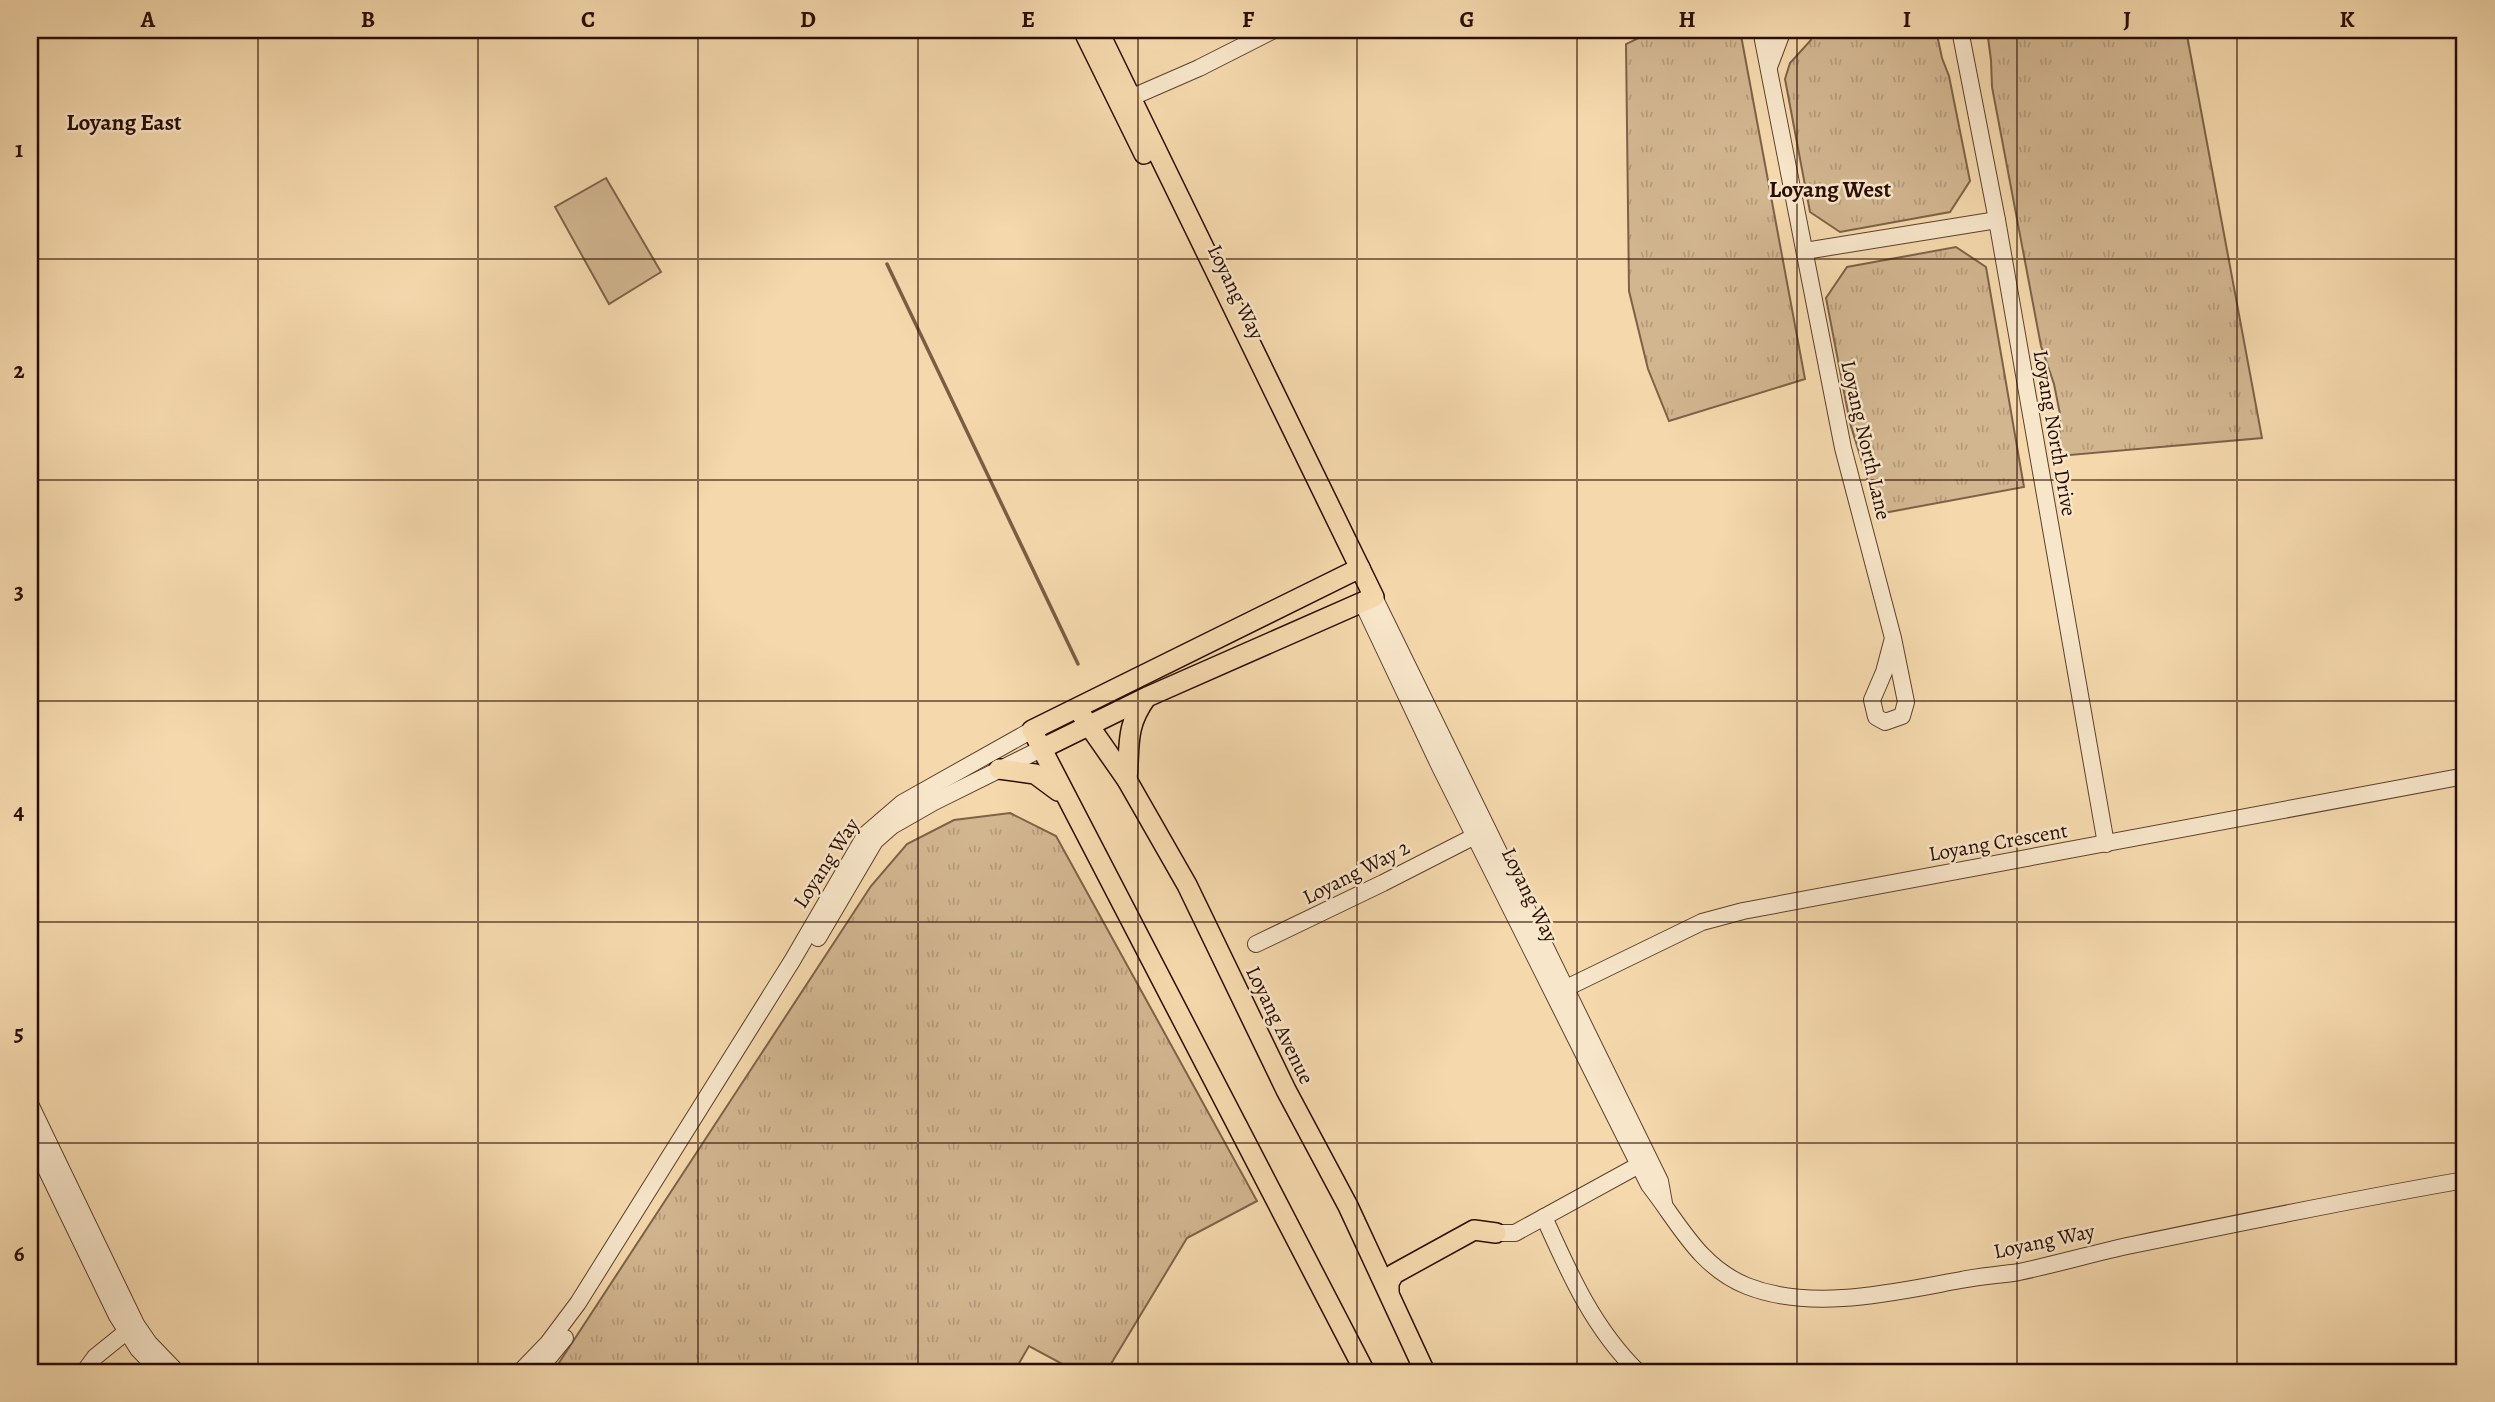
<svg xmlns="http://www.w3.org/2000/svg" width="2495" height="1402" font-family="Alegreya,serif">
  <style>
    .grass { fill: url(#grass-tufts); stroke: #7e6248; stroke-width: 2 }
    .pitch { fill: #d2b690; stroke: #7e6248; stroke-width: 2 }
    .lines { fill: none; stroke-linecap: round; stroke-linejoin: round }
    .stream { stroke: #7a5e44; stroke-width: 3.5 }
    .minor-casing { stroke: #5d402b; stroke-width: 18 }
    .major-casing { stroke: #2a0d00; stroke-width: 22 }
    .minor { stroke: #f8e6ca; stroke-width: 16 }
    .major { stroke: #f5d9ad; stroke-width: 19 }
    .grid { fill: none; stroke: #2a0d00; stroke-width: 2; stroke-opacity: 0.55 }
    .labels { text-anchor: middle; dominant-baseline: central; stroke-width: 5; stroke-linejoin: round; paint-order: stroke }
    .street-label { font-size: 21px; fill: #2a0d00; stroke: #f8e6ca }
    .neighbourhood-label { font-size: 23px; font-weight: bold; fill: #2a0d00; stroke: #f8e6ca }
    .neatline { fill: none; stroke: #2a0d00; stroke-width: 2.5 }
    .grid-label { font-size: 23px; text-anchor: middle; font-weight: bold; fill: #2a0d00 }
  </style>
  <defs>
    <pattern id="grass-tufts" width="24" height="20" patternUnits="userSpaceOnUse" patternTransform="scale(1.75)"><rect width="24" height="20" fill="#d2b690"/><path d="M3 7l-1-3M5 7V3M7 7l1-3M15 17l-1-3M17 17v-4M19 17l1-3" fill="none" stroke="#b49b7a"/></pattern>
  </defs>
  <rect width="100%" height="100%" fill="#f5d9ad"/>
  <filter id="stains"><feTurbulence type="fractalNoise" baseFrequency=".00286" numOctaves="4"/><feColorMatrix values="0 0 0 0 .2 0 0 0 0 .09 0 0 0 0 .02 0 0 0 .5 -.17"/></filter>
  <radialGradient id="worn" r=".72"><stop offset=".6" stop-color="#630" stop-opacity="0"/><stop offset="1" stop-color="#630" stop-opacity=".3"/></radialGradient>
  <!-- grass -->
  <g class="grass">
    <polygon points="1655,30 1740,30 1805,379 1669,421 1648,369 1629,291 1626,44"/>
    <polygon points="1809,30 1936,30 1942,58 1949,76 1970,181 1950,212 1840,232 1810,212 1785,79 1790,63 1811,40"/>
    <polygon points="1987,30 2186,30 2262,438 2059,456 2060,414 2054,384 2041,346 1992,87 1991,60"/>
    <polygon points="1956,247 1986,267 2024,487 1878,514 1850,423 1826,298 1847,267"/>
    <polygon points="1010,813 1056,836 1257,1201 1187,1238 1106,1372 1077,1372 1029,1346 1014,1372 553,1372 871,886 907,844 954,820"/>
  </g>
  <!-- pitch -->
  <polygon class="pitch" points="606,178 661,272 609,304 555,207"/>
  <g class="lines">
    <!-- stream -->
    <polyline class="stream" points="887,264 1078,664"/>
    <!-- minor casing -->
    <g class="minor-casing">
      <g id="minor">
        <polyline points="1761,30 1843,448 1893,638 1906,702 1902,716 1885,722 1876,717 1872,700 1884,672 1893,638"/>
        <polyline points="1960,30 1997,220 2106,844"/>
        <polyline points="1769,67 1783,30"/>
        <polyline points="1121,102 1199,68 1274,30"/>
        <polyline points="1805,251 1997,220"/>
        <polyline points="1374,597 1660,1181 1664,1203"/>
        <path d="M1362,602l78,165 209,418c30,38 50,82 98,101 65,26 148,6 214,-6 19,-4 39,-5 58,-8 38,-8 75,-19 113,-27 111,-23 222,-46 333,-65"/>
        <polyline points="818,938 875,841 892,826 934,802 1041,749"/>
        <polyline points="1256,944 1383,883 1475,836 1480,830"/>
        <polyline points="1554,994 1702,922 1743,911 2465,776"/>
        <polyline points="30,1104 136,1324 149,1343 177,1372"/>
        <polyline points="30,1136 117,1316 138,1349 160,1372"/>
        <path d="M1544,1217c25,56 49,111 94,155"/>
        <polyline points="1496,1233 1515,1233 1639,1165"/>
        <polyline points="84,1372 95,1357 126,1332"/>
        <polyline points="520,1372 548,1343 578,1303 792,961 866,834 902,803 1032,730"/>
        <polyline points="537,1372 565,1338"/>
      </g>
    </g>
    <!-- major casing -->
    <g class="major-casing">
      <g id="major">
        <polyline points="1083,30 1144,154"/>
        <polyline points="1360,568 1032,730 1365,1372"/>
        <polyline points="1083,717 1127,780 1187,885 1286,1090 1348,1206 1425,1372"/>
        <polyline points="1041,749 1147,697 1374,597 1098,30"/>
        <polyline points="999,769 1035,774 1058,791"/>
        <path d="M1127,780c3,-34 -2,-53 19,-82"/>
        <polyline points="1389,1292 1389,1283 1394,1274 1474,1230 1496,1233"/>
      </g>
    </g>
    <!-- minor -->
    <use href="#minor" class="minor"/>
    <!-- major -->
    <use href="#major" class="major"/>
  </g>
  <!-- grid -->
  <path class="grid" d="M258,30v1342M478,30v1342M698,30v1342M918,30v1342M1138,30v1342M1357,30v1342M1577,30v1342M1797,30v1342M2017,30v1342M2237,30v1342M30,259h2435M30,480h2435M30,701h2435M30,922h2435M30,1143h2435"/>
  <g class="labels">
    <!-- street labels -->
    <g class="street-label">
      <text transform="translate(1236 292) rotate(64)">Loyang Way</text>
      <text transform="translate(2055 433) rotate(80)">Loyang North Drive</text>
      <text transform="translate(1866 440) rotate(77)">Loyang North Lane</text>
      <text transform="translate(1998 842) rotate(-10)">Loyang Crescent</text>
      <text transform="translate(826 863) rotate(-57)">Loyang Way</text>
      <text transform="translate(1356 872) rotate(-27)">Loyang Way 2</text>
      <text transform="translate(1530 895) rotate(64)">Loyang Way</text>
      <text transform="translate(1280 1025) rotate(64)">Loyang Avenue</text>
      <text transform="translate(2044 1241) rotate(-12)">Loyang Way</text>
    </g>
    <!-- neighbourhood labels -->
    <g class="neighbourhood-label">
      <text x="124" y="122">Loyang East</text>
      <text x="1830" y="189">Loyang West</text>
    </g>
  </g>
  <!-- margin -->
  <rect width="2495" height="1402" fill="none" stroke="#f5d9ad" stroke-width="77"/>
  <rect x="38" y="38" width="2418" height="1326" class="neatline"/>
  <g class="grid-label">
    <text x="148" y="27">A</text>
    <text x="368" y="27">B</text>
    <text x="588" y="27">C</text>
    <text x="808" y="27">D</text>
    <text x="1028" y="27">E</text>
    <text x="1248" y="27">F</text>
    <text x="1467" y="27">G</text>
    <text x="1687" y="27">H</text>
    <text x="1907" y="27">I</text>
    <text x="2127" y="27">J</text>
    <text x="2347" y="27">K</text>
    <text x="19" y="157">1</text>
    <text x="19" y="378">2</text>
    <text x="19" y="599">3</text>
    <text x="19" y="819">4</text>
    <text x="19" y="1040">5</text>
    <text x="19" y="1261">6</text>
  </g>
  <rect width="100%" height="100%" filter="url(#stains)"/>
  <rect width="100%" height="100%" fill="url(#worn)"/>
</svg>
